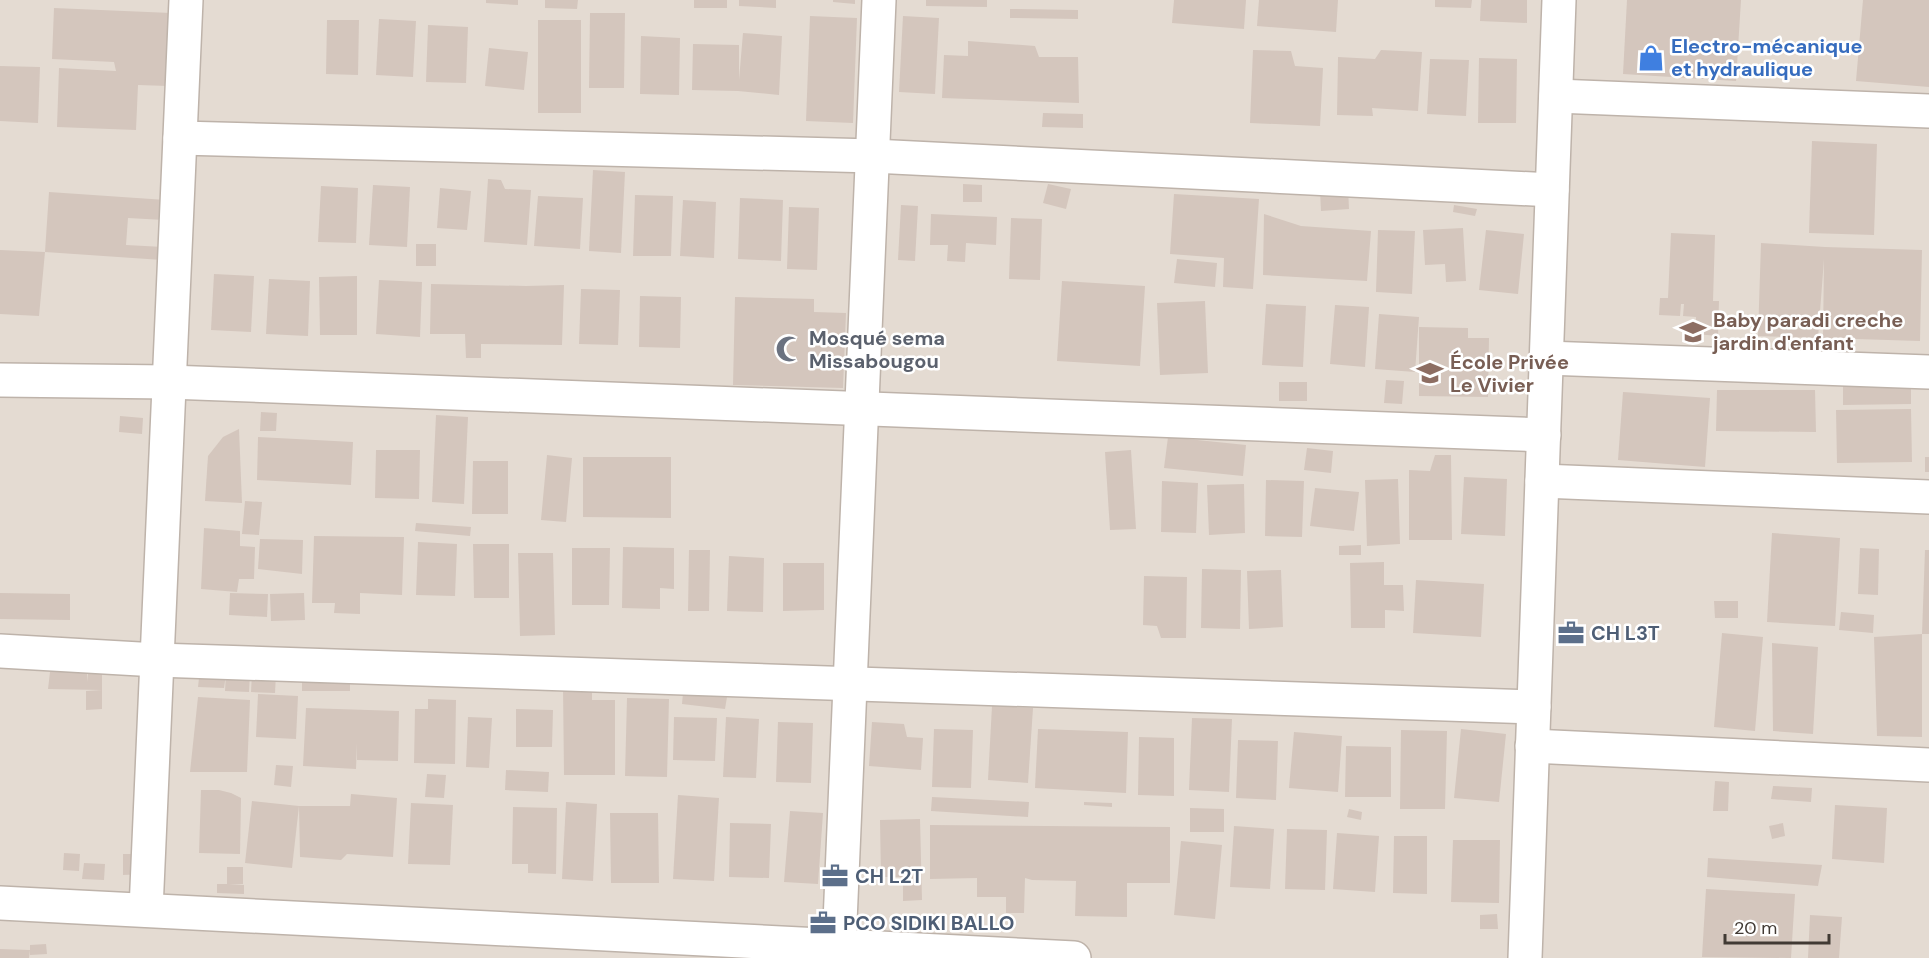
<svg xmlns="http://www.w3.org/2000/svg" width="1929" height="958" font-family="'DM Sans',sans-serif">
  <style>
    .residential { fill: #e4dbd2 }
    .building { fill: #d4c6bd }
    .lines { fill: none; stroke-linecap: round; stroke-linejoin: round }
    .minor-casing { stroke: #beb3aa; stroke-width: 36 }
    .minor { stroke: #fff; stroke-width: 33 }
    .labels { text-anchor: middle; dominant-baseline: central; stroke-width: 5; stroke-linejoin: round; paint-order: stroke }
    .shop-label { font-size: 20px; font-weight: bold; fill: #366cbe; stroke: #fff; text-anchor: start }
    .education-label { font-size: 20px; font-weight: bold; fill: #785e54; stroke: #fff; text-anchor: start }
    .worship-label { font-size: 20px; font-weight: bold; fill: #5b616d; stroke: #fff; text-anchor: start }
    .service-label { font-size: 20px; font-weight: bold; fill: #4e5e75; stroke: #fff; text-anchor: start }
  </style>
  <rect width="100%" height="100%" fill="#f0eae3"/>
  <!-- residential -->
  <rect class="residential" x="0" y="0" width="1929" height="958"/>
  <!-- building -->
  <g class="building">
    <polygon points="486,0 518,0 518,5 486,3"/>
    <polygon points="545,0 578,0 577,9 545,8"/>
    <rect x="694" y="0" width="33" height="8"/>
    <polygon points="739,0 776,0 776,8 739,6"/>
    <polygon points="833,0 855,0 855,4 833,2"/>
    <polygon points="926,0 987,0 987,7 926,6"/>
    <polygon points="1174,0 1246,0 1244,29 1172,23"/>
    <polygon points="1259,0 1338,0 1336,32 1257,26"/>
    <polygon points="1435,0 1472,0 1471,8 1435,7"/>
    <polygon points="1481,0 1527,0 1527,23 1480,21"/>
    <polygon points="1627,0 1741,0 1736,81 1623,74"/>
    <polygon points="1863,0 1929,0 1929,87 1856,81"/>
    <polygon points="54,8 171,13 168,86 138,85 136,130 57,127 59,68 116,71 114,62 52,59"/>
    <polygon points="1010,9 1078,10 1078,19 1010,18"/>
    <polygon points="590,13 625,13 624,88 589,88"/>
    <polygon points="810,16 857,18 853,123 806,121"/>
    <polygon points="903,16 939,18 935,94 899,92"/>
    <polygon points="379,19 416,21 413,77 376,75"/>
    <polygon points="327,20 359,20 358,75 326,74"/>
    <rect x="538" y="20" width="43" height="93"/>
    <polygon points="428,25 468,27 466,83 426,82"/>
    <polygon points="743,33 782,36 779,95 738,91 692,90 693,44 739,45 739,80"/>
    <polygon points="641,36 680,38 679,95 640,94"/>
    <polygon points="968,41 1035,46 1039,57 1078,57 1079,103 942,98 944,55 968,56"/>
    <polygon points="489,48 528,52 524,90 485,86"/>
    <polygon points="1253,50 1291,51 1295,66 1323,68 1320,126 1250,123"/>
    <polygon points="1381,50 1422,52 1418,111 1372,108 1373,116 1337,115 1338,57 1375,59"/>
    <polygon points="1479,58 1517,59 1516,123 1478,123"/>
    <polygon points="1430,59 1469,60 1466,116 1427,114"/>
    <polygon points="0,66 40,67 38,123 0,121"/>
    <polygon points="1043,113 1083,114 1083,128 1042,127"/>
    <polygon points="1812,141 1877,144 1874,235 1809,233"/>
    <polygon points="593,170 625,172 621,253 589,251"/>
    <polygon points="488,179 501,180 505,189 531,190 527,245 484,242"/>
    <polygon points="963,184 982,185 982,202 963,202"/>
    <polygon points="1048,184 1071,189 1066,209 1043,203"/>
    <polygon points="373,185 410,187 407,247 369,245"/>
    <polygon points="321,186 358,188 356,243 318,242"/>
    <polygon points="440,188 471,191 467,230 437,228"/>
    <polygon points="1348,188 1349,209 1321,211 1320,190"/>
    <polygon points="49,192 166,200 164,220 128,218 126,245 163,247 162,260 45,252 39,316 0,314 0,250 45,252"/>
    <polygon points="1174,194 1259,199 1253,289 1223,287 1224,258 1170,254"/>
    <polygon points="635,195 673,196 671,256 633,256"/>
    <polygon points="538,196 583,198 580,249 534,246"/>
    <polygon points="740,198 783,200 781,261 738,259"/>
    <polygon points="683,200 716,202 714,258 680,256"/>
    <polygon points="901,205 918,206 915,261 898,260"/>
    <polygon points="1454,205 1477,209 1475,216 1453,212"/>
    <polygon points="789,207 819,208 817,270 787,269"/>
    <polygon points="931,214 997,217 996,245 966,243 965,262 947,261 948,245 930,245"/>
    <polygon points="1264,214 1301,226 1371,231 1367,281 1263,275"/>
    <polygon points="1011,218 1042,219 1040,280 1009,279"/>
    <polygon points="1463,228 1466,281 1446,282 1445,264 1425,265 1423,230"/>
    <polygon points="1378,230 1415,231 1412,294 1376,292"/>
    <polygon points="1486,230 1524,234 1518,294 1479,290"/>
    <polygon points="1671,233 1715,235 1713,301 1719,301 1718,336 1696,334 1696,317 1683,316 1684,304 1681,304 1680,316 1659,315 1660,298 1668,298"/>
    <polygon points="1761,243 1825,247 1922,250 1920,341 1823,338 1824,259 1818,338 1758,336"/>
    <rect x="416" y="244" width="20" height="22"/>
    <polygon points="1177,259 1217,263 1215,287 1174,283"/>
    <polygon points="214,274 254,276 251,332 211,330"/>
    <polygon points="357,276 357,335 320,335 319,277"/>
    <polygon points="269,279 310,281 308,336 266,334"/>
    <polygon points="379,280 422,282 420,337 376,334"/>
    <polygon points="1062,281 1145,286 1140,366 1057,361"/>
    <polygon points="431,284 526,286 564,285 562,345 481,344 481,358 466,358 465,334 430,334"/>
    <polygon points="581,289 620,290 618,345 579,344"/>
    <polygon points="640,296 681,297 680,348 639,347"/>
    <polygon points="735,297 814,299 814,312 846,313 843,388 733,385"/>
    <polygon points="1205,301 1208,373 1160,375 1157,303"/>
    <polygon points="1266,304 1306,306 1303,367 1262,365"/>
    <polygon points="1335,305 1369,307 1365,367 1330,364"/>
    <polygon points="1379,314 1419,317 1415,372 1375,369"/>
    <polygon points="1419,327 1468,328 1468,338 1489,338 1488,397 1419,396"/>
    <polygon points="1386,380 1404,381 1402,404 1384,403"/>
    <rect x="1279" y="382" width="28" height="19"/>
    <polygon points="1911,382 1911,404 1843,405 1843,383"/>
    <polygon points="1717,390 1815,390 1816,432 1716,431"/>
    <polygon points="1623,392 1710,398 1705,467 1618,460"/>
    <polygon points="1911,409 1912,462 1837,463 1836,410"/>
    <polygon points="261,412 277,413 276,431 260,431"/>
    <polygon points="436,415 468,417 464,504 432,502"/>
    <polygon points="120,416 143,418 142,434 119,432"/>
    <polygon points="239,429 242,503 205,501 208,456 223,437"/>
    <polygon points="258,437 353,442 351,485 257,480"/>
    <polygon points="1168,437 1246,445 1243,476 1164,468"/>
    <polygon points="1307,448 1333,451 1331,473 1304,470"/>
    <polygon points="376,450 420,450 419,499 375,498"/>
    <polygon points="1131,450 1136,529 1110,530 1105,452"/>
    <polygon points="547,455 572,458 566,522 541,520"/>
    <polygon points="1435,455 1451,455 1452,540 1409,540 1409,470 1430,471"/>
    <polygon points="583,457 671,457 671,518 583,517"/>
    <rect x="1925" y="457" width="4" height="15"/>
    <polygon points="473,461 508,461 508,514 472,514"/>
    <polygon points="1464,477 1507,479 1505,536 1461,534"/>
    <polygon points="1398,479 1400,544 1367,546 1365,480"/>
    <polygon points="1266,480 1304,481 1302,537 1265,536"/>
    <polygon points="1162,481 1198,483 1196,533 1161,532"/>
    <polygon points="1244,484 1245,533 1209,535 1207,485"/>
    <polygon points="1315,488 1359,492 1354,531 1310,526"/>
    <polygon points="245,501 262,502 259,535 242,534"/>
    <polygon points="416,523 471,527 470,536 415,531"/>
    <polygon points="204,528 240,531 240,546 255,547 254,579 239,579 237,592 201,589"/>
    <polygon points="1772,533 1840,538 1835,626 1767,622"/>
    <polygon points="314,536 404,537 402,595 360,593 360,614 334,613 335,603 312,603"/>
    <polygon points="260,539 303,540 302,574 258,569"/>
    <polygon points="418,542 457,544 455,596 416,595"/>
    <polygon points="473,544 509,544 509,598 474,598"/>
    <polygon points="1361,545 1361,555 1339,555 1339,546"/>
    <polygon points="623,547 674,548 674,589 660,588 660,609 622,608"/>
    <polygon points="572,548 610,548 609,605 572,605"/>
    <polygon points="1860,548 1879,549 1878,595 1858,594"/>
    <polygon points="689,550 710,550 709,611 688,611"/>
    <polygon points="1925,550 1929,550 1929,634 1922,634"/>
    <polygon points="518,553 553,553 555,635 520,636"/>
    <polygon points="729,556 764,558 763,612 727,611"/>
    <polygon points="1384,562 1384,585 1403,585 1404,611 1385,610 1385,628 1351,628 1350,563"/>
    <polygon points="783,563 824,563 824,610 783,611"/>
    <polygon points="1202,569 1241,570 1240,629 1201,628"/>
    <polygon points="1281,570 1283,627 1249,629 1247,571"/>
    <polygon points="1144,576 1187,577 1186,638 1161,638 1157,626 1143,625"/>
    <polygon points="1416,580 1484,584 1481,637 1413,633"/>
    <polygon points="0,593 70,594 70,620 0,619"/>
    <polygon points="230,593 268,594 267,617 229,615"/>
    <polygon points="304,593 305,620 271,621 270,594"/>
    <polygon points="1714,601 1738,601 1738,618 1715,618"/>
    <polygon points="1841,612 1874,615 1873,633 1839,630"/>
    <polygon points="1722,633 1763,637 1755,731 1714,727"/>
    <polygon points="1922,634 1922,737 1877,736 1874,637"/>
    <polygon points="1772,643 1818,647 1813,734 1773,731"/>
    <polygon points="200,669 250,673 249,692 225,691 226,674 224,688 198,687"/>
    <polygon points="87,670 87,682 88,673 102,674 102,690 48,689 50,672"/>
    <polygon points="252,673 276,674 275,693 251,692"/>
    <rect x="302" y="680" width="48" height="11"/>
    <polygon points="563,686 592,686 592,700 615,700 615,775 564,775"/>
    <polygon points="102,690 102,709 86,710 86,691"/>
    <polygon points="683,693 727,697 725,709 682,704"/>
    <polygon points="258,694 298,696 296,739 256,737"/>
    <polygon points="198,697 250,700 247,772 190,772"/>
    <polygon points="627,698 669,699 667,777 625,776"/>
    <polygon points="428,699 456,700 455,764 414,763 415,709 428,709"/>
    <polygon points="992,706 1033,708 1028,783 988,780"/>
    <polygon points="306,708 399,711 398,761 357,760 357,743 356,769 303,766"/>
    <polygon points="516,709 553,710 552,747 516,747"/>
    <polygon points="468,717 492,718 489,768 466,767"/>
    <polygon points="674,717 717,718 715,761 673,760"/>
    <polygon points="726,717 759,719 756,778 723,777"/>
    <polygon points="1192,718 1232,719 1229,792 1189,790"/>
    <polygon points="778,722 813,723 811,783 776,782"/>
    <polygon points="872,722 904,724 907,737 923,738 921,770 869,766"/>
    <polygon points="934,729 973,730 971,788 932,787"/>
    <polygon points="1038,729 1128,732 1126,793 1035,788"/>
    <polygon points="1461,729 1506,734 1499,802 1454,798"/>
    <polygon points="1401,730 1447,731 1445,809 1400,809"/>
    <polygon points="1294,732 1342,736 1338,792 1289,788"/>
    <polygon points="1139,737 1174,738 1174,796 1138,795"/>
    <polygon points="1238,740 1278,741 1276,800 1236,798"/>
    <polygon points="1346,746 1391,747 1391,797 1345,797"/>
    <polygon points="276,765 293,766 291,787 274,785"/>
    <polygon points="506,770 549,772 548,792 505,790"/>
    <polygon points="427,774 446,775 444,798 425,797"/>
    <polygon points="1715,781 1729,782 1728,811 1713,811"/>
    <polygon points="1773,786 1812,788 1811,802 1771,799"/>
    <polygon points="201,790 219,790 231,793 241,798 240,854 199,853"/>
    <polygon points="351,794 397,798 393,857 347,854 341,860 300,857 299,806 350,806"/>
    <polygon points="678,795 719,798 714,881 673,879"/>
    <polygon points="932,797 1029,802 1028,817 931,811"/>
    <polygon points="252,801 299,806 292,868 245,863"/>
    <polygon points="566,802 597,804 593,881 562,879"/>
    <polygon points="1084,802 1112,803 1112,807 1084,805"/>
    <polygon points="411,803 453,805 450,865 408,864"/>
    <polygon points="1835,805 1887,808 1884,863 1832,859"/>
    <polygon points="513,807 557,808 556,874 528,873 528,864 512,864"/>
    <polygon points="1190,808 1224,809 1224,832 1190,832"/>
    <polygon points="1349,809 1362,812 1361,820 1347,817"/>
    <polygon points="790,811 823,813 818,884 784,882"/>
    <polygon points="610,813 658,813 659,883 611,883"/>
    <polygon points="920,819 922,900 903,901 903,877 881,877 880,820"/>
    <polygon points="730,823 771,824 769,878 729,877"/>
    <polygon points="1783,823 1785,836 1772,839 1769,826"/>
    <polygon points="930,825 1170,827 1170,883 1127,883 1127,917 1075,916 1076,881 1032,880 1025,878 1024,913 1006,913 1006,897 977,897 977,878 930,879"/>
    <polygon points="1234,826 1274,829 1270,889 1230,887"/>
    <polygon points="1287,829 1327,830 1325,890 1285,889"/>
    <polygon points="1337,833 1379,836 1375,892 1333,889"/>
    <polygon points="1394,836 1427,836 1427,894 1393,893"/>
    <polygon points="1453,840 1500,840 1499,903 1451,902"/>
    <polygon points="1181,841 1222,845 1215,919 1174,915"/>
    <polygon points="64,853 80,854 79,871 63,870"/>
    <polygon points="123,854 142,854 143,874 123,875"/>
    <polygon points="1708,858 1822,865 1818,886 1707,877"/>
    <polygon points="84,863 105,864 104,880 82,879"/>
    <polygon points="227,867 243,867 243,884 229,884 244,885 244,894 217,893 217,884 227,884"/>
    <polygon points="1706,889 1795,894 1791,958 1702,957"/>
    <polygon points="1497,914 1498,929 1480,929 1480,915"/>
    <polygon points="1810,915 1842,917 1839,958 1808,958"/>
    <polygon points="46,944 47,954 30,955 30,945"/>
    <polygon points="0,949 30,950 29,958 0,958"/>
  </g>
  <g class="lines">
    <!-- minor casing -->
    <g class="minor-casing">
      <g id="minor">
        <polyline points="1556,96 1929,111"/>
        <polyline points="180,138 873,156 1552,190"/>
        <polyline points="1546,358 1929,372"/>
        <polyline points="0,380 169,382 1544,435"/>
        <polyline points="1542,481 1929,497"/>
        <polyline points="0,651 157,660 1534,707"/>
        <polyline points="1532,746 1929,765"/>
        <polyline points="0,903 1074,958"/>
        <polyline points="146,910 186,0"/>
        <polyline points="839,946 879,0"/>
        <polyline points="1525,958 1559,0"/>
      </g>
    </g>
    <!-- minor -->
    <use href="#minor" class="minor"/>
  </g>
  <!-- icons -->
  <defs>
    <g id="shop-bare" transform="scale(2.07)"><path d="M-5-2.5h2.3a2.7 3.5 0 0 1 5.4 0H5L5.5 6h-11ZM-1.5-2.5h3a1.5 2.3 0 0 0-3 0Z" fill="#3f7fe0" stroke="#fff" stroke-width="2.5" paint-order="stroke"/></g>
    <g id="school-bare" transform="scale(2.07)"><path d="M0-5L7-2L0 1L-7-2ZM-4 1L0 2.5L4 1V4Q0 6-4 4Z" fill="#8d6e63" stroke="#fff" stroke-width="2.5" paint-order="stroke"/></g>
    <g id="mosque-bare" transform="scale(2.07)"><path d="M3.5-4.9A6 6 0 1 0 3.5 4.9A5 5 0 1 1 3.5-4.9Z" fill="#6b7280" stroke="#fff" stroke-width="2.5" paint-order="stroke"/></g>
    <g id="office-bare" transform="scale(2.07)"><path d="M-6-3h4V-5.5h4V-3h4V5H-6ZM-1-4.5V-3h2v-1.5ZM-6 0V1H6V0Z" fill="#5c6f8a" stroke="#fff" stroke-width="2.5" paint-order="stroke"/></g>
  </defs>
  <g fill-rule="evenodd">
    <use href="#shop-bare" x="1651" y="58"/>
    <use href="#school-bare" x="1693" y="332"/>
    <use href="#mosque-bare" x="789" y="349"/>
    <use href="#school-bare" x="1430" y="373"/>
    <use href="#office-bare" x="1571" y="633"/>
    <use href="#office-bare" x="835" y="876"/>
    <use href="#office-bare" x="823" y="923"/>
  </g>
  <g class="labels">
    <!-- shop labels -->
    <g class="shop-label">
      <text x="1671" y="46">Electro-mécanique<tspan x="1671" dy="23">et hydraulique</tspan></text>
    </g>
    <!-- education labels -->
    <g class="education-label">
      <text x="1713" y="320">Baby paradi creche<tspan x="1713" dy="23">jardin d'enfant</tspan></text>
      <text x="1450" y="362">École Privée<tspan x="1450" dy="23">Le Vivier</tspan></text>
    </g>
    <!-- worship labels -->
    <g class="worship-label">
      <text x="809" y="338">Mosqué sema<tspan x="809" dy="23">Missabougou</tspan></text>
    </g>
    <!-- service labels -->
    <g class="service-label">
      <text x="1591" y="633">CH L3T</text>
      <text x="855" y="876">CH L2T</text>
      <text x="843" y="923">PCO SIDIKI BALLO</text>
    </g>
  </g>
  <!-- scale -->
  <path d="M1725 934v9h104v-9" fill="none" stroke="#413a34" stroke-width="3"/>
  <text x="1734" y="934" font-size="18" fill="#413a34" stroke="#ffffff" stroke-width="4.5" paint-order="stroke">20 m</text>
</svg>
